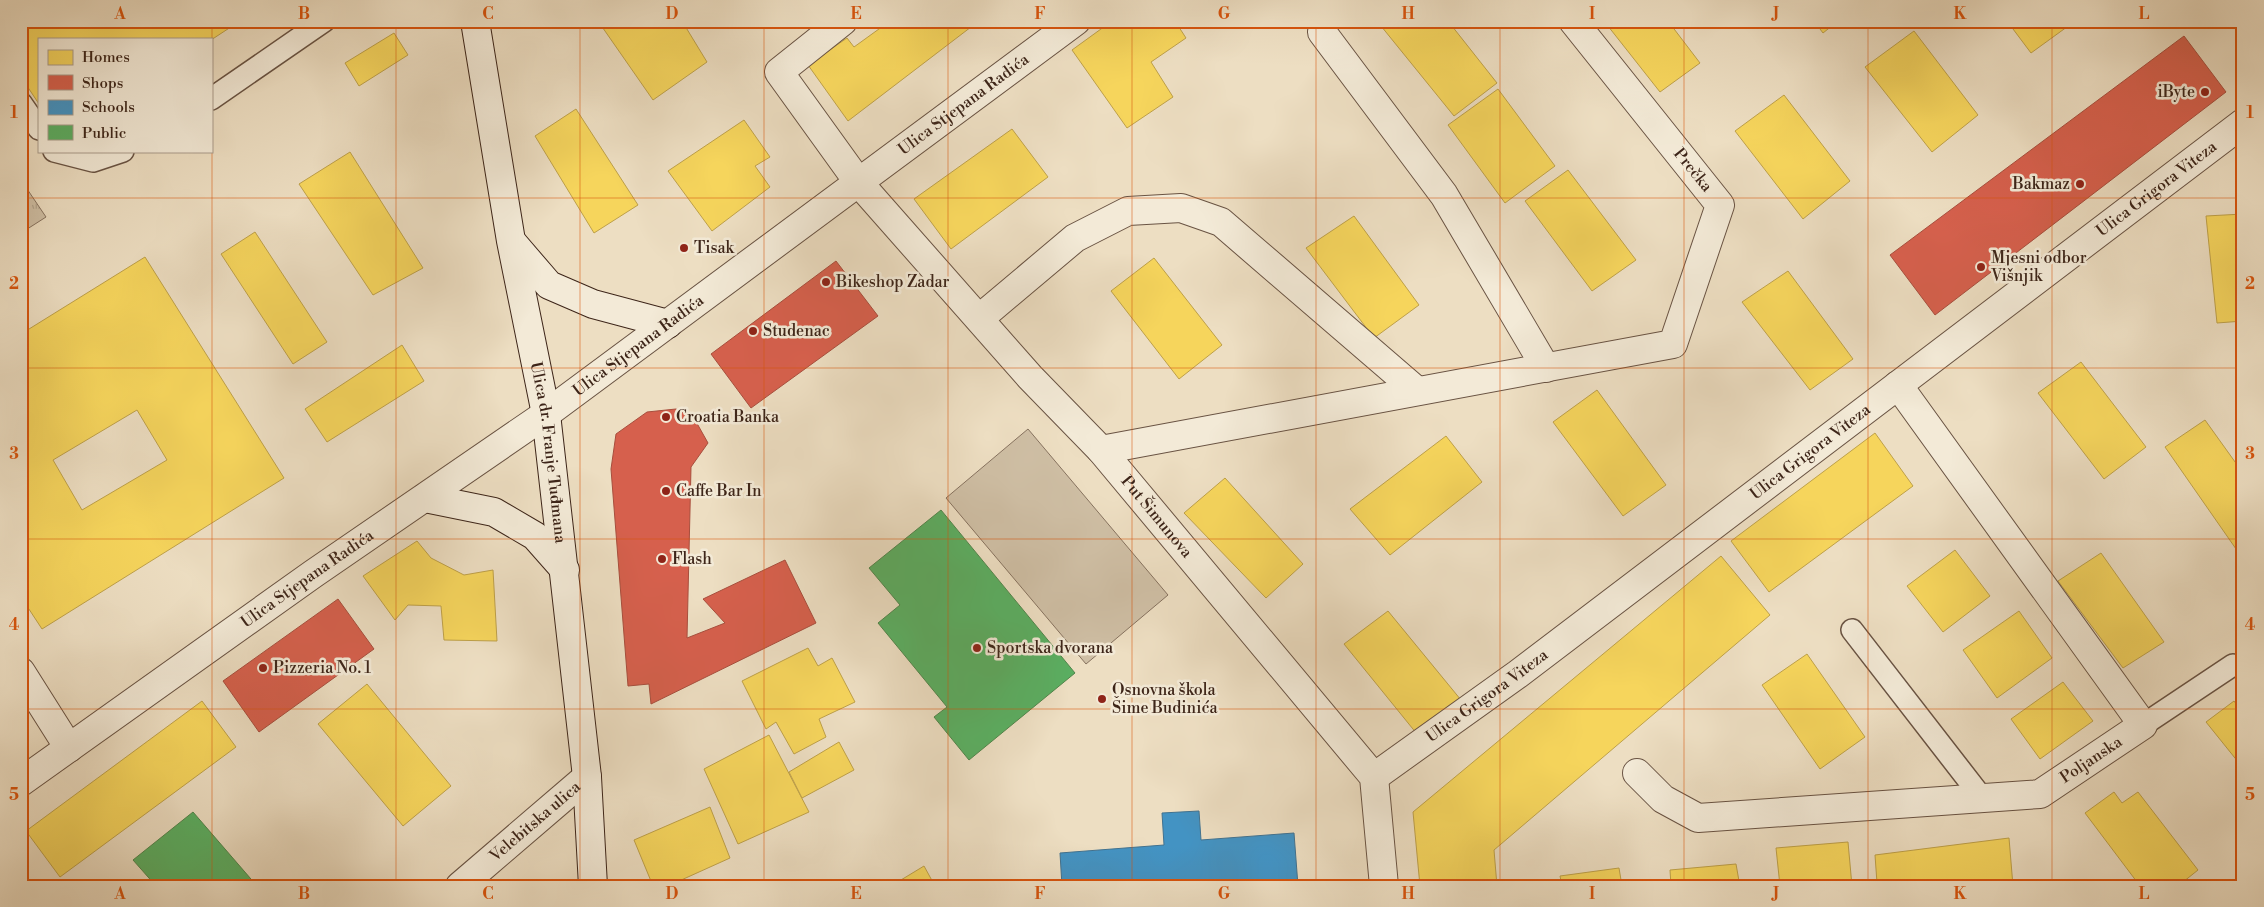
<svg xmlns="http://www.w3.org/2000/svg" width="2264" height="907" font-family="'Libre Bodoni',serif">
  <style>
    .grass { fill: url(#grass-tufts); stroke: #86725f }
    .pitch { fill: #cfbfa5; stroke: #86725f }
    .homes { fill: #f6d55c; stroke: #bea048; fill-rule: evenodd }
    .shops { fill: #d6604d; stroke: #a84e3d }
    .schools { fill: #4393c3; stroke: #417290 }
    .public { fill: #5aae61; stroke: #51854b }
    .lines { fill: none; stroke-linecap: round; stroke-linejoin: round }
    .service-casing { stroke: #695343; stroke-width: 24 }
    .minor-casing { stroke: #695343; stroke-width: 30 }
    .secondary-casing { stroke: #3d2519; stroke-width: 30 }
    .service { stroke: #f3ead7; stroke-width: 21 }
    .minor { stroke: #f3ead7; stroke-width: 28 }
    .secondary { stroke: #f3ead7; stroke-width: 28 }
    .grid { fill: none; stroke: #d7540d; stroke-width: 1; stroke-opacity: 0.55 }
    .poi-dot { fill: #8f2418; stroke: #f3ead7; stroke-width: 2 }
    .labels { text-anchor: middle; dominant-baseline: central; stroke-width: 5; stroke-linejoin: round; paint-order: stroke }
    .poi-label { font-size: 16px; fill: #3d2519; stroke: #f3ead7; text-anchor: start }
    .street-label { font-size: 16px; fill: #3d2519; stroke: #f3ead7 }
    .neatline { fill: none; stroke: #d7540d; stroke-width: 2 }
    .grid-label { font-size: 16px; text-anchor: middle; font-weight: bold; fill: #d7540d }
  </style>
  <defs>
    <pattern id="grass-tufts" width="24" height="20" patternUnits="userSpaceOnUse" patternTransform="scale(1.25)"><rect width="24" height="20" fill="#cfbfa5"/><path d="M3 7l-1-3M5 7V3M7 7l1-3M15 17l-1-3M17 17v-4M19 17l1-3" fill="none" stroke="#b3a48d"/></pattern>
  </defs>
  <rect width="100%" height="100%" fill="#eddec2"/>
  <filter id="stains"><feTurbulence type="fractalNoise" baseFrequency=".004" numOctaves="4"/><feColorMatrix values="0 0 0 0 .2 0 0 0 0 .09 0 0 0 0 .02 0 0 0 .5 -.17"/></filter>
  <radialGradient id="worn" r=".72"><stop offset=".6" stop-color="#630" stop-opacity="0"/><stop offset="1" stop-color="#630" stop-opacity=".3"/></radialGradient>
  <!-- grass -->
  <polygon class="grass" points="21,180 46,217 21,233"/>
  <!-- pitch -->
  <polygon class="pitch" points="1028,429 1168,595 1086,664 946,498"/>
  <!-- homes -->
  <g class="homes">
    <polygon points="21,21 240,21 211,40 39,39 39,104 21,77"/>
    <polygon points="598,21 682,21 707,62 653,100"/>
    <polygon points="890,21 967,21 971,27 848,121 808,65 847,38 854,47"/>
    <polygon points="1112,21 1175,21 1186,38 1151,62 1173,97 1127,128 1072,50"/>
    <polygon points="1387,21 1448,21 1497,83 1454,116 1381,26"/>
    <polygon points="1604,21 1668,21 1700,63 1660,92"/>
    <polygon points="1814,21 1838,21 1823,33"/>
    <polygon points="2007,21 2068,21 2071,24 2031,53"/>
    <polygon points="1914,31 1978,115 1932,152 1865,67"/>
    <polygon points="394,33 408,55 359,86 345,63"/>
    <polygon points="1498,89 1555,166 1505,203 1448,125"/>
    <polygon points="1784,95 1850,181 1803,219 1735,131"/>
    <polygon points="576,109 638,205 594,233 535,136"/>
    <polygon points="744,120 770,157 755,166 770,187 712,231 668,171"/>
    <polygon points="1012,129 1048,177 951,249 914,199"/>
    <polygon points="350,152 423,268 373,295 299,184"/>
    <polygon points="1568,170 1636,260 1592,291 1525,201"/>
    <polygon points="2243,214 2243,321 2217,323 2206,216"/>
    <polygon points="1354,216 1419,305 1374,338 1306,248"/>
    <polygon points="255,232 327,342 293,364 221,254"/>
    <path d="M145,257l139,221 -242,151 -21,-32v-263zM137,410l30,50 -85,50 -29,-50z"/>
    <polygon points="1154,258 1222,345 1179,379 1111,291"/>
    <polygon points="1788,271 1853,359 1810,390 1742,302"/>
    <polygon points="402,345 424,381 327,442 305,409"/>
    <polygon points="2081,362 2146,447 2104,479 2038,393"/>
    <polygon points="1597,390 1666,485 1623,516 1553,422"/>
    <polygon points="2205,420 2243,473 2243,559 2165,447"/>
    <polygon points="1875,433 1913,486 1769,592 1731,541"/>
    <polygon points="1446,436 1482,482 1390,555 1350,509"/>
    <polygon points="1225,478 1303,564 1266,598 1184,513"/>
    <polygon points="417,541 431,558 464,575 493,570 497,641 444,640 441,606 408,605 395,620 363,576"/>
    <polygon points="1955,550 1990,596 1943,632 1907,586"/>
    <polygon points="2101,553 2164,642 2123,668 2058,581"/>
    <polygon points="1721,556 1770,615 1494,850 1497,886 1420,886 1413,812"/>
    <polygon points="1388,611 1461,700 1417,734 1344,644"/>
    <polygon points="2019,611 2052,658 1997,698 1963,650"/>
    <polygon points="808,648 818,666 832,658 855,702 819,719 826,737 794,754 776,722 766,729 742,681"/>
    <polygon points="1807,654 1865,737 1820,769 1762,685"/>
    <polygon points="2063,682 2093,721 2040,759 2011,719"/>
    <polygon points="367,684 451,786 403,826 318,724"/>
    <polygon points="202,701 236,747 60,877 26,831"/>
    <polygon points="2234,701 2243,713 2243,768 2206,722"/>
    <polygon points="769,735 809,812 738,844 704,769"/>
    <polygon points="839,742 854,770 802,798 789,772"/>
    <polygon points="2114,792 2122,803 2138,792 2198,870 2178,886 2140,886 2085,813"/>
    <polygon points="710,807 730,858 668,886 653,886 634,840"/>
    <polygon points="2009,838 2013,886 1894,886 1893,882 1877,883 1875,855"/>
    <polygon points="1848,842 1852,886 1780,886 1776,848"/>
    <polygon points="1736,864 1739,881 1752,880 1752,886 1671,886 1670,870"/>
    <polygon points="924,866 935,886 891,886"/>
    <polygon points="1619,868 1622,886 1562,886 1560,876"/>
  </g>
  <!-- shops -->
  <g class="shops">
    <polygon points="2184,36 2226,92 1935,315 1890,255"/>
    <polygon points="836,261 878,316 751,408 711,354"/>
    <polygon points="676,409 694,418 708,443 691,467 687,638 725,623 703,599 785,560 816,623 651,704 649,684 628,686 611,469 616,434 647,412"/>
    <polygon points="338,599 374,649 259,732 223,681"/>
  </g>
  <!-- schools -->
  <polygon class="schools" points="1199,811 1201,840 1294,833 1298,886 1062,886 1060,853 1164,845 1162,813"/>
  <!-- public -->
  <g class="public">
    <polygon points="941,510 1075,673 969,760 934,717 947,707 878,623 900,605 869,568"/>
    <polygon points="193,812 257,886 156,886 133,860"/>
  </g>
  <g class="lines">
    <!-- service casing -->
    <g class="service-casing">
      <g id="service">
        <polyline points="211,99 324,21"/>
        <polyline points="21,103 39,129"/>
        <polyline points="54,151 93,161 123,151"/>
        <polyline points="1852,630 1983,799"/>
        <polyline points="2143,725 2233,665"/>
      </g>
    </g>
    <!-- minor casing -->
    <g class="minor-casing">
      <g id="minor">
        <path id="s1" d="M843,21l-64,51 80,111 171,194 71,73 273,327 10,109"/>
        <polyline points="1322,32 1444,195 1546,368"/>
        <polyline points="980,318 1075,238 1128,211 1181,208 1221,222 1416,390"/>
        <polyline points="1101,450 1673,344 1720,205 1573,21"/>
        <polyline points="21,672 69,748"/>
        <path id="s2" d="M1637,773l26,26 35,19 342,-24 103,-69 -245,-340"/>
        <path id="s3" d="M1374,777l144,-103 725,-551"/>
        <path id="s4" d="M21,782l292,-208 233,-160 530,-393"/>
        <path id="s5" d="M460,886l127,-109"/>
      </g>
    </g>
    <!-- secondary casing -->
    <g class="secondary-casing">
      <g id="secondary">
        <path id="s6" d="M475,21l36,220 35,173 41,363 6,109"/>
        <polyline points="512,242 549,285 593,304 668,324"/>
        <polyline points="425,498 494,512 535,536 565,570"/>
      </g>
    </g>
    <!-- service -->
    <use href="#service" class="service"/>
    <!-- minor -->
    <use href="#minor" class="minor"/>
    <!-- secondary -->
    <use href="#secondary" class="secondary"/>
  </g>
  <!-- grid -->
  <path class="grid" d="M212,21v865M396,21v865M580,21v865M764,21v865M948,21v865M1132,21v865M1316,21v865M1500,21v865M1684,21v865M1868,21v865M2052,21v865M21,198h2222M21,368h2222M21,539h2222M21,709h2222"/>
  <!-- markers -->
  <g class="poi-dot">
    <circle cx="2205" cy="92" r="5"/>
    <circle cx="2080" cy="184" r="5"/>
    <circle cx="684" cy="248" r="5"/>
    <circle cx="1981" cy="267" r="5"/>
    <circle cx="826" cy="282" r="5"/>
    <circle cx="753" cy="331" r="5"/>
    <circle cx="666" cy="417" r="5"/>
    <circle cx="666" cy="491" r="5"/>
    <circle cx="662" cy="559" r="5"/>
    <circle cx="977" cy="648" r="5"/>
    <circle cx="263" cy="668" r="5"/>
    <circle cx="1102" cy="699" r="5"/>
  </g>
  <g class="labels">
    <!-- poi labels -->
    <g class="poi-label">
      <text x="2195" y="92" text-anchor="end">iByte</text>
      <text x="2070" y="184" text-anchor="end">Bakmaz</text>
      <text x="694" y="248">Tisak</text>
      <text x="1991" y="258">Mjesni odbor<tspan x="1991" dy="18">Višnjik</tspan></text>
      <text x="836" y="282">Bikeshop Zadar</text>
      <text x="763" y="331">Studenac</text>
      <text x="676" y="417">Croatia Banka</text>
      <text x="676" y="491">Caffe Bar In</text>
      <text x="672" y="559">Flash</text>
      <text x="987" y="648">Sportska dvorana</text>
      <text x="273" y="668">Pizzeria No. 1</text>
      <text x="1112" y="690">Osnovna škola<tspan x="1112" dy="18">Šime Budinića</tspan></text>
    </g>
    <!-- street labels -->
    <g class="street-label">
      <text stroke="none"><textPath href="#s4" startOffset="1161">Ulica Stjepana Radića</textPath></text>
      <text transform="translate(1693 170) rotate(51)">Prečka</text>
      <text stroke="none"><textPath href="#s3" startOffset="979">Ulica Grigora Viteza</textPath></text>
      <text stroke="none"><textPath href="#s4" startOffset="756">Ulica Stjepana Radića</textPath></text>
      <text stroke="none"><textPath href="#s6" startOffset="438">Ulica dr. Franje Tuđmana</textPath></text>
      <text stroke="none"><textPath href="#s3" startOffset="544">Ulica Grigora Viteza</textPath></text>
      <text stroke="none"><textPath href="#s1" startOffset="666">Put Šimunova</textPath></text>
      <text stroke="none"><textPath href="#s4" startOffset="351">Ulica Stjepana Radića</textPath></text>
      <text stroke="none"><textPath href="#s3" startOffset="139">Ulica Grigora Viteza</textPath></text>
      <text stroke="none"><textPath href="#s2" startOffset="481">Poljanska</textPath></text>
      <text stroke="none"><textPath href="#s5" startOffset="99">Velebitska ulica</textPath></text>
    </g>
  </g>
  <!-- margin -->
  <rect width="2264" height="907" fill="none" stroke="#eddec2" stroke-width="55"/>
  <!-- legend -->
  <rect x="38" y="38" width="175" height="115" fill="#f3ead7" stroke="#aa9b8b"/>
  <rect x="48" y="50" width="25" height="15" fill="#f6d55c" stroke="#aa9b8b"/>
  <text x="82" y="62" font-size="15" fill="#3d2519">Homes</text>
  <rect x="48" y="75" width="25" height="15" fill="#d6604d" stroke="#aa9b8b"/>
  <text x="82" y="88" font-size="15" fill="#3d2519">Shops</text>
  <rect x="48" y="100" width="25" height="15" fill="#4393c3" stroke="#aa9b8b"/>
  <text x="82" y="112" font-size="15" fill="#3d2519">Schools</text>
  <rect x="48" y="125" width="25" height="15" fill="#5aae61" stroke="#aa9b8b"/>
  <text x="82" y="138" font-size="15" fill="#3d2519">Public</text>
  <rect x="28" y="28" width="2208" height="852" class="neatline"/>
  <g class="grid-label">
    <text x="120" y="19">A</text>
    <text x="304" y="19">B</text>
    <text x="488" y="19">C</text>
    <text x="672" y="19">D</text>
    <text x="856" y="19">E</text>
    <text x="1040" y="19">F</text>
    <text x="1224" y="19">G</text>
    <text x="1408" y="19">H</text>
    <text x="1592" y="19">I</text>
    <text x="1776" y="19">J</text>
    <text x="1960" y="19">K</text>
    <text x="2144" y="19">L</text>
    <text x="14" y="118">1</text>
    <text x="2250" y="118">1</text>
    <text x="14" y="289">2</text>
    <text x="2250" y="289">2</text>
    <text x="14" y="459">3</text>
    <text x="2250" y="459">3</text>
    <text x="14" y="630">4</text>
    <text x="2250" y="630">4</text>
    <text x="14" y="800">5</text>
    <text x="2250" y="800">5</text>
    <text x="120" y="899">A</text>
    <text x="304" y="899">B</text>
    <text x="488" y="899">C</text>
    <text x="672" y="899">D</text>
    <text x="856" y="899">E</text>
    <text x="1040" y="899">F</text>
    <text x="1224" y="899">G</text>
    <text x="1408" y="899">H</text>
    <text x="1592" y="899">I</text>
    <text x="1776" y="899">J</text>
    <text x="1960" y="899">K</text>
    <text x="2144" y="899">L</text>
  </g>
  <rect width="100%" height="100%" filter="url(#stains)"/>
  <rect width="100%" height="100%" fill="url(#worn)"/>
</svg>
